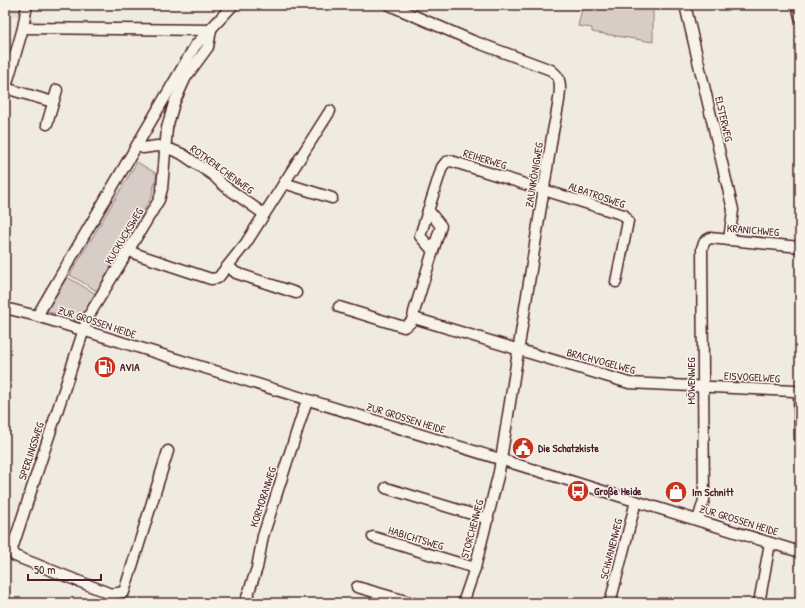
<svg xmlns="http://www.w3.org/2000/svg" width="805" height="608" font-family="'Patrick Hand',sans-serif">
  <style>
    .built { fill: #e3dcd2 }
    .green { fill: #d8cdc6; stroke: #917678 }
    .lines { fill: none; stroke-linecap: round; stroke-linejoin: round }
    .street-casing { stroke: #4a1f2b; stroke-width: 13 }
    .street { stroke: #f7f3e8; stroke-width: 10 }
    .labels { text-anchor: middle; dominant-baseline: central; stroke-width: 3; stroke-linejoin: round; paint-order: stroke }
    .street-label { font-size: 11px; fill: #4a1f2b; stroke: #f7f3e8 }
    .poi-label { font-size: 11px; font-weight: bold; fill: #4a1f2b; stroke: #f7f3e8; text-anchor: start }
  </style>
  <rect width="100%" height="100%" fill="#f0ebe0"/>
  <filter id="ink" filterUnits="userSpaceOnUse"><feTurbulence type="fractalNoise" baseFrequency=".025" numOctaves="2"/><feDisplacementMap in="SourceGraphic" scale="8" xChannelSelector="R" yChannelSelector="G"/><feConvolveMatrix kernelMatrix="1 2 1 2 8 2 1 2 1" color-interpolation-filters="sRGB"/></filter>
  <g filter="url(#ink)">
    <!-- built -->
    <polygon class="built" points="5,5 21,5 19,16 5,16"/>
    <!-- green -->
    <g class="green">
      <polygon points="583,5 653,5 653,42 592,32 592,28 578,26"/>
      <polygon points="137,162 157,174 151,198 97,291 70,275"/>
      <polygon points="67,277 96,294 80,322 47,311"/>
    </g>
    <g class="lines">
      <!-- street casing -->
      <g class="street-casing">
        <g id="street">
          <path d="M389,5l84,36 78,29c3,3 7,5 8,10 4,12 -5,43 -7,57l-53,335 -24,96 -12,35"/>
          <polyline points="686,5 686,9 733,210 729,240"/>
          <polyline points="797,5 800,17"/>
          <polyline points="23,28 211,30 208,47 186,77 174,103 167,128 162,189 159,200 88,317 12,549 15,556 111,594 124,592 168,451"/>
          <polyline points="5,88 53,102"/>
          <polyline points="5,90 23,28 27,5"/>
          <polyline points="47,124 57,90"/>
          <polyline points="137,145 143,148 157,146 165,147 182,154 213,175 223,185 264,214"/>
          <polyline points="284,183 332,198"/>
          <polyline points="428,210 441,226 433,251"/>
          <polyline points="129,250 136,254 211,279 218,278 246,243 330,111"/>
          <polyline points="228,266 236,273 296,293"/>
          <path d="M339,307l65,20c7,-3 10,-9 10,-15l19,-61 -13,-15 22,-69 4,-5 5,-1 173,54 4,6 -12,61"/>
          <polyline points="5,308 37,316 800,552"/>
          <polyline points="37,316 195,46 233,5"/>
          <polyline points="414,318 629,383 794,391 799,394 800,441"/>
          <polyline points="386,488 488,519"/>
          <polyline points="698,520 704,500 702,248 705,241 710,238 800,247"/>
          <polyline points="373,537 475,568"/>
          <polyline points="357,587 413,603"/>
          <polyline points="245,603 257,568 263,536 307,400"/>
          <polyline points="610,603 636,501"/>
          <polyline points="759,603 770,543"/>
        </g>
      </g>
      <!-- street -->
      <use href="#street" class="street"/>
    </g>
  </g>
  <!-- icons -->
  <defs>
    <g id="fuel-disc" transform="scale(1.15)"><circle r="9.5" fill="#c8321e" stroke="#f7f3e8"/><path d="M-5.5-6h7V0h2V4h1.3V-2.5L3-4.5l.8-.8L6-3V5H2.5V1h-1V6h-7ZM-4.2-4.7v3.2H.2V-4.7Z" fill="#fff"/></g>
    <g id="civic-disc" transform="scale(1.15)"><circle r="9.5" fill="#c8321e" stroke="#f7f3e8"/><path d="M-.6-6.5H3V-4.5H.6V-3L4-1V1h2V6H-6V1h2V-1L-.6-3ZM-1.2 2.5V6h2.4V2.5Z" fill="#fff"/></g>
    <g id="bus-disc" transform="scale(1.15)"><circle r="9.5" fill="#c8321e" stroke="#f7f3e8"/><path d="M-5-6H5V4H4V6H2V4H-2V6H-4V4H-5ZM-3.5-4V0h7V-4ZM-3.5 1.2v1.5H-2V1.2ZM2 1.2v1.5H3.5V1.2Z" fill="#fff"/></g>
    <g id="shop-disc" transform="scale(1.15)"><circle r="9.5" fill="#c8321e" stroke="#f7f3e8"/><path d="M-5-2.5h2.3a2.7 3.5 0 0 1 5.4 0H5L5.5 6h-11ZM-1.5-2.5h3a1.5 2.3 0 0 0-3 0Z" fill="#fff"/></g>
  </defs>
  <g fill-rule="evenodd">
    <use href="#fuel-disc" x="105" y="367"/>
    <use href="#civic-disc" x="523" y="448"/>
    <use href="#bus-disc" x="578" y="491"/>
    <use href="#shop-disc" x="676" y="492"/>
  </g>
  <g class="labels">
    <!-- street labels -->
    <g class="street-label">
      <text transform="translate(724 119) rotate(77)">ELSTERWEG</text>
      <text transform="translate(485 159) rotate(17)">REIHERWEG</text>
      <text transform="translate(222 169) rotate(36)">ROTKEHLCHENWEG</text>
      <text transform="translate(534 175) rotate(-81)">ZAUNKÖNIGWEG</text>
      <text transform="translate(597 195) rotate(19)">ALBATROSWEG</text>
      <text transform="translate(753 230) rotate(5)">KRANICHWEG</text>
      <text transform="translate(124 236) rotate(-59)">KUCKUCKSWEG</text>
      <text transform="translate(97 322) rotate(18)">ZUR GROSSEN HEIDE</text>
      <text transform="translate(601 361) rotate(15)">BRACHVOGELWEG</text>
      <text transform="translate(752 377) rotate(3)">EISVOGELWEG</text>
      <text transform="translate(691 381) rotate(-90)">MÖWENWEG</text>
      <text transform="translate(406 418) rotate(17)">ZUR GROSSEN HEIDE</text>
      <text transform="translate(31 451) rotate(-72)">SPERLINGSWEG</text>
      <text transform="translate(263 497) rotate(-72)">KORMORANWEG</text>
      <text transform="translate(739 520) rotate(17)">ZUR GROSSEN HEIDE</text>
      <text transform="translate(472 529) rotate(-75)">STORCHENWEG</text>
      <text transform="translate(416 538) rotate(17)">HABICHTSWEG</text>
      <text transform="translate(611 549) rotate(-76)">SCHWANENWEG</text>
    </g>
    <!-- poi labels -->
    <g class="poi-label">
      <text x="120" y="367">AVIA</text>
      <text x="538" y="448">Die Schatzkiste</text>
      <text x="594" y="491">Große Heide</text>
      <text x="692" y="492">Im Schnitt</text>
    </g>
  </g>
  <!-- margin -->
  <rect width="805" height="608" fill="none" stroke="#f7f3e8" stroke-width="20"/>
  <rect x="10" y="10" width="785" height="588" fill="none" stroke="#4a1f2b" stroke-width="1.5" filter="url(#ink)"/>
  <!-- scale -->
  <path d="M28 574v6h73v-6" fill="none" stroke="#4a1f2b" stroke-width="2"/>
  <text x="34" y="574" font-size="12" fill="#4a1f2b" stroke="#f7f3e8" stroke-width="3" paint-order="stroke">50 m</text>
</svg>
